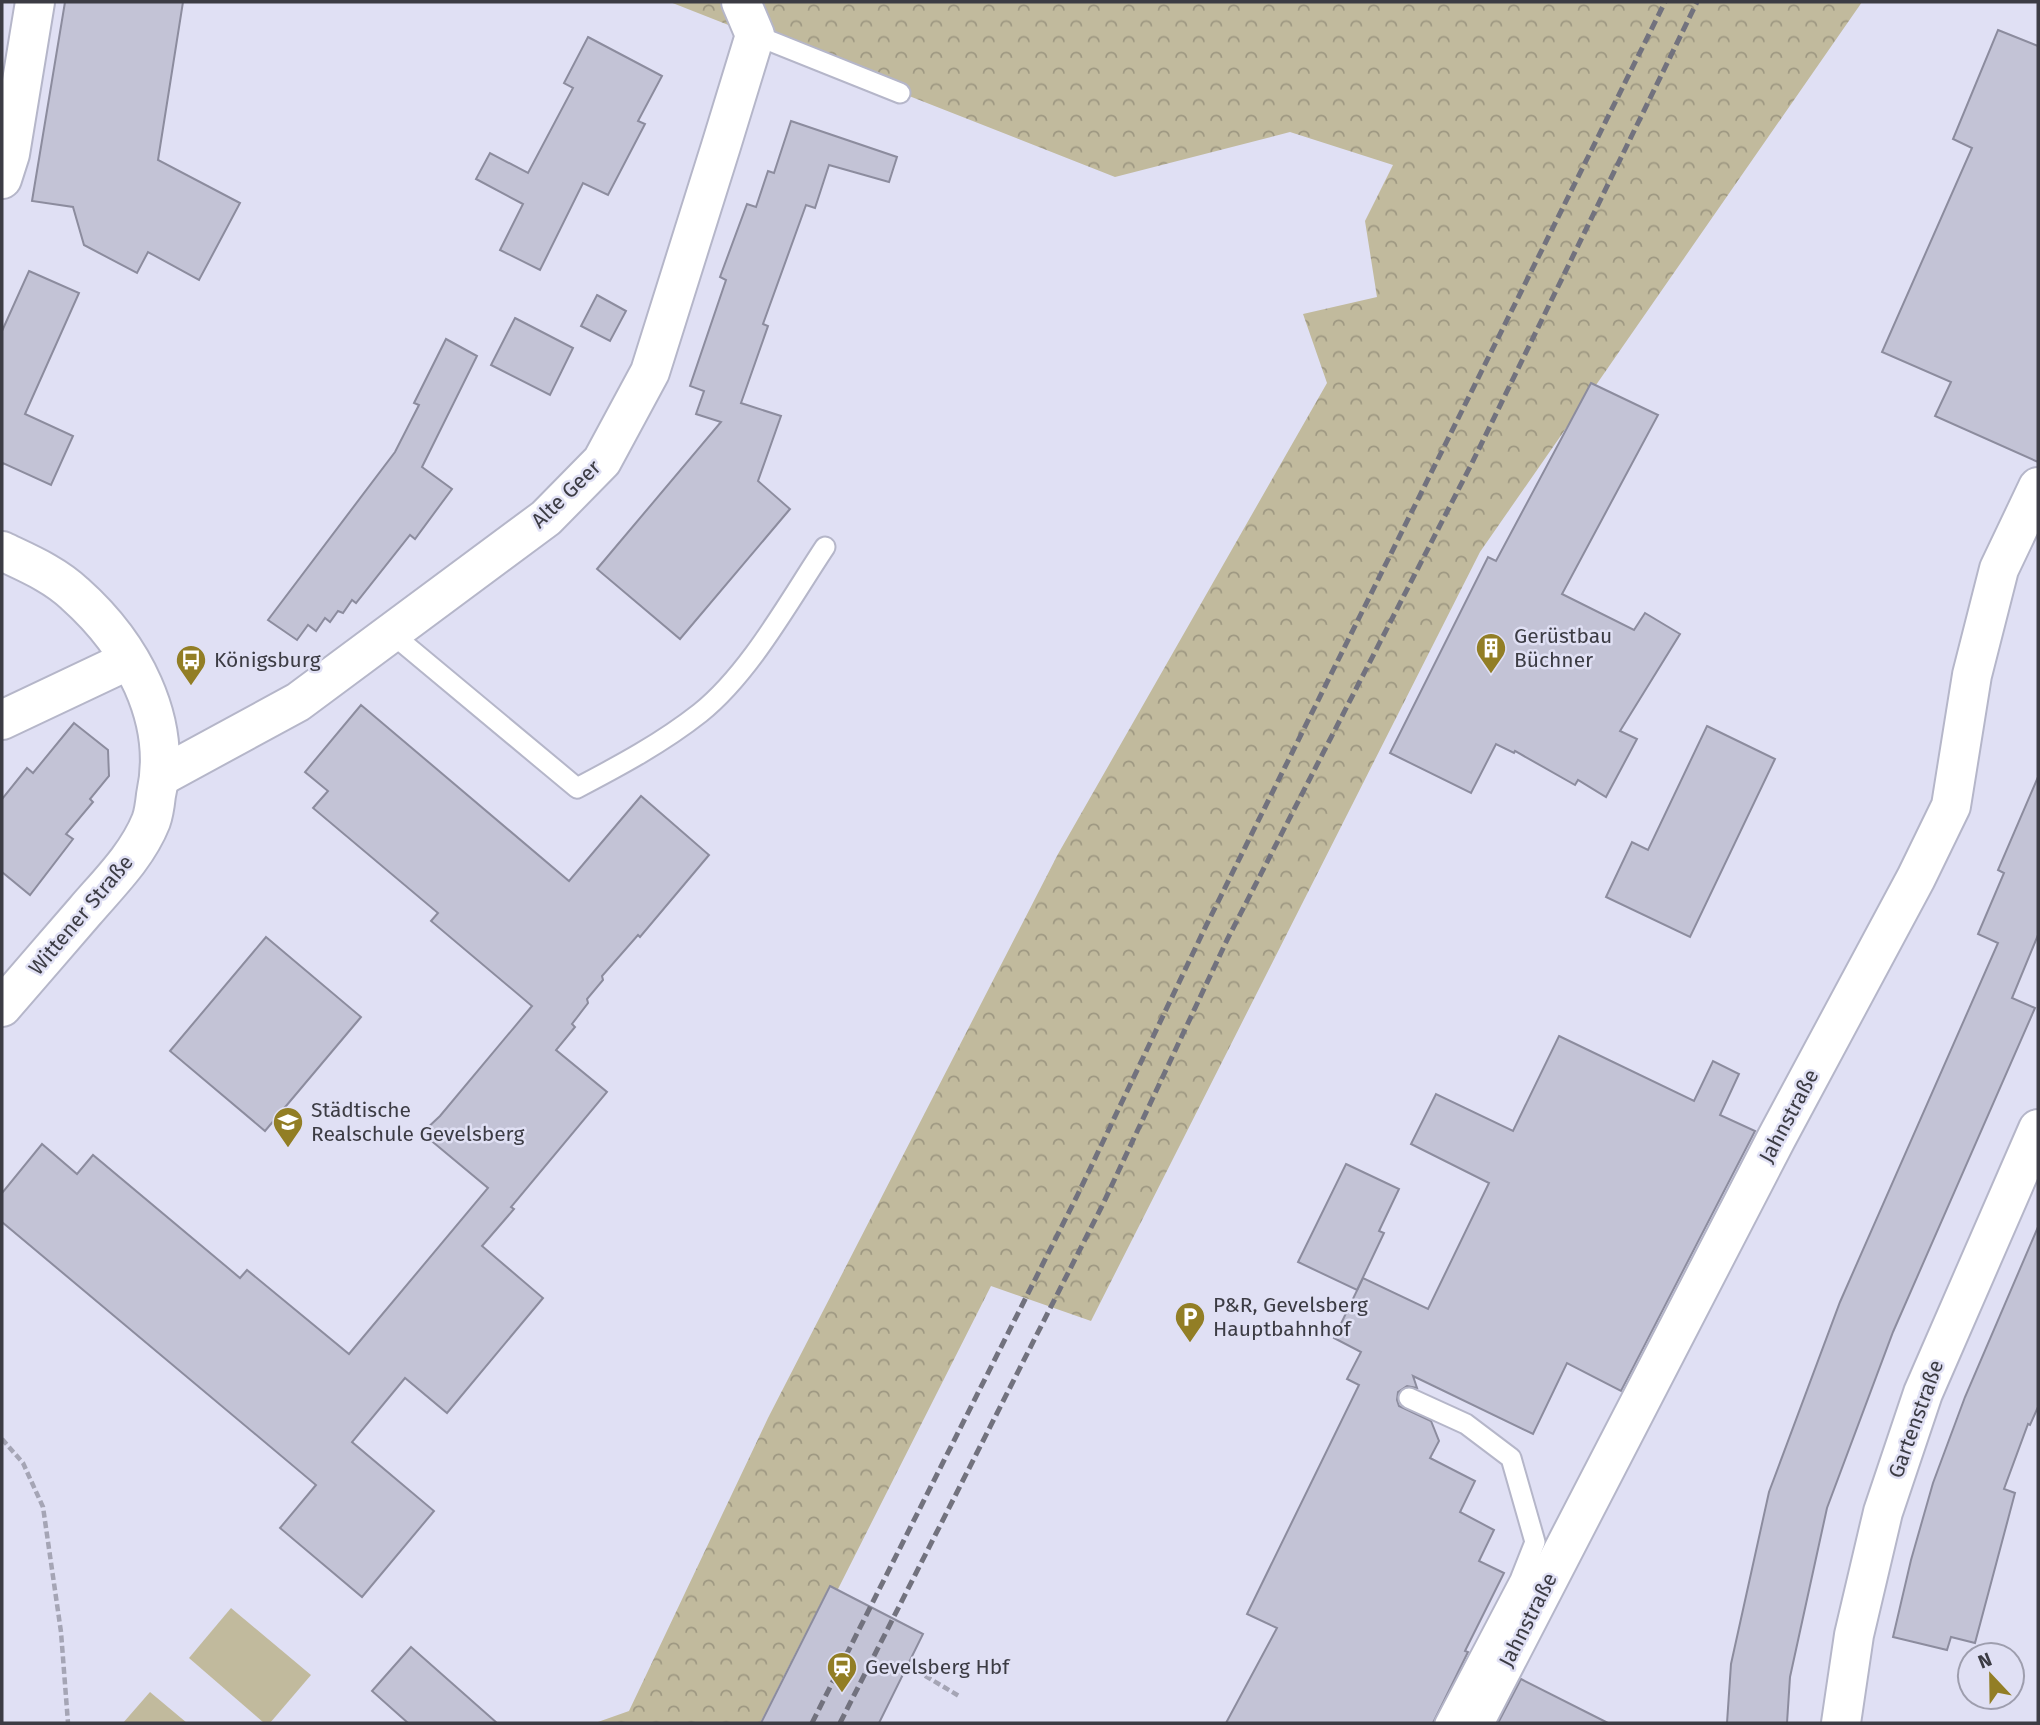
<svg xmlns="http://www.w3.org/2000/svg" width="2040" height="1725" font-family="'Fira Sans',sans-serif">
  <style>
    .forest { fill: url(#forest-crowns) }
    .green { fill: #c1ba9d }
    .building { fill: #c3c3d6; stroke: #8c8c9e; stroke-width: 2 }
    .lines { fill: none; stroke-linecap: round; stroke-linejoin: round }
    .service-casing { stroke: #b5b6c9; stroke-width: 23 }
    .minor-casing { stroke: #b5b6c9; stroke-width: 42 }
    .secondary-casing { stroke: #b5b6c9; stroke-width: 42 }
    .path { stroke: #a5a5b5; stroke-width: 4.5; stroke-dasharray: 7 3.5; stroke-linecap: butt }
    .service { stroke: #fff; stroke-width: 19 }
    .minor { stroke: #fff; stroke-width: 38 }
    .secondary { stroke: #fff; stroke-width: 38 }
    .rail { stroke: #72727e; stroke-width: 5; stroke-dasharray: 10 5; stroke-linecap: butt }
    .labels { text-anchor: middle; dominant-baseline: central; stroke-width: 5; stroke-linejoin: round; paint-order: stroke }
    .street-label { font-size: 21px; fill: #3c3c44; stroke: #e0e0f4 }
    .poi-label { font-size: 21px; fill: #3c3c44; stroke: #e0e0f4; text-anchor: start }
  </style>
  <defs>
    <pattern id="forest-crowns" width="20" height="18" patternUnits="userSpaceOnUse" patternTransform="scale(1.75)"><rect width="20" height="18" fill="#c1ba9d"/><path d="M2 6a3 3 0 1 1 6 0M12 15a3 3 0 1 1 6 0" fill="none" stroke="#9e9882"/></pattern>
  </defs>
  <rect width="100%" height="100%" fill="#e0e0f4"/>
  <!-- forest -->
  <polygon class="forest" points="670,2 1862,2 1480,552 1091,1321 991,1286 837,1591 829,1587 760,1723 595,1723 629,1711 768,1418 1058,854 1327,383 1303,314 1377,297 1365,221 1393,165 1290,132 1115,177"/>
  <!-- green -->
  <g class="green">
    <polygon points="231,1608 311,1675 270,1723 264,1723 189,1658"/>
    <polygon points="150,1692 187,1723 123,1723"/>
  </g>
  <!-- building -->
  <g class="building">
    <polygon points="65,2 183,2 158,160 240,203 199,280 148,252 137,273 84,245 73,207 32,201"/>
    <polygon points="1998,30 2038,46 2038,462 1935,416 1951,382 1882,352 1972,148 1953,139"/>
    <polygon points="588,37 662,76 638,121 645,124 608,195 583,183 540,270 500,250 523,204 476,179 490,153 528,173 573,88 564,83"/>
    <polygon points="791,121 897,157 889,182 829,165 815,208 806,205 763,324 768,326 741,403 781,416 758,481 790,509 680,639 597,569 721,422 696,414 704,391 690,386 726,280 720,277 747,204 756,207 768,171 774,173"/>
    <polygon points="29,271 79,293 25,414 73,436 51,485 3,463 2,466 2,331"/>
    <polygon points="597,295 626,311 610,341 581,326"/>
    <polygon points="515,318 573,348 550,395 491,365"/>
    <polygon points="446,339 477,356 422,467 452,489 415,539 410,535 356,603 352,600 343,613 338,611 330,622 325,618 316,631 308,625 297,640 268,620 395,452 419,405 414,403"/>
    <polygon points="1591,383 1658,415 1562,594 1634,630 1645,613 1680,634 1620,731 1637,739 1606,797 1578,780 1575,785 1515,751 1514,753 1496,744 1471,793 1390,753 1488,557 1496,561"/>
    <polygon points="361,705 569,881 641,796 709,855 640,937 638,935 602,976 603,980 587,999 588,1003 572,1024 575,1027 556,1050 607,1092 511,1207 514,1209 482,1246 543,1298 447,1413 405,1378 352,1442 434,1511 362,1597 280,1528 316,1485 2,1222 2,1193 42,1144 77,1174 93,1155 240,1278 247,1270 349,1354 488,1188 422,1133 440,1116 532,1006 431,921 438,913 313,808 328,791 305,772"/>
    <polygon points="74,723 108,750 109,776 90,799 93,802 66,834 73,839 30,895 2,872 2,799 27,768 33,773"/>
    <polygon points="1707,726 1775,759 1690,937 1606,897 1632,842 1648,850"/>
    <polygon points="2038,777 2038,935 2012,998 2035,1008 1893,1332 1827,1508 1790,1677 1787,1723 1727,1723 1731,1664 1769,1492 1840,1302 1998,943 1978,934 2004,873 1998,870"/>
    <polygon points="266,937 361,1017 265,1131 170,1051"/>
    <polygon points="1559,1036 1694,1101 1713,1061 1739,1074 1720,1115 1755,1131 1621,1391 1567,1363 1533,1434 1413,1376 1417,1388 1407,1386 1398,1392 1397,1400 1399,1406 1431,1421 1439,1441 1430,1458 1475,1481 1460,1512 1494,1530 1479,1561 1504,1573 1465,1651 1468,1652 1433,1723 1226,1723 1277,1628 1247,1614 1359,1385 1347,1379 1361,1352 1334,1338 1363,1278 1428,1309 1489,1183 1411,1144 1436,1094 1513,1131"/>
    <polygon points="1346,1164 1399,1189 1379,1231 1384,1233 1357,1290 1298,1262"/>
    <polygon points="2038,1227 2038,1407 2030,1425 2028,1424 2004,1489 2015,1493 1975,1643 1951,1637 1947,1650 1893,1637 1911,1560 1933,1483 1965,1397"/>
    <polygon points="830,1586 923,1634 879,1723 761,1723"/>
    <polygon points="411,1647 497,1723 408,1723 372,1691"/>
    <polygon points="1521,1679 1608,1723 1498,1723"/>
  </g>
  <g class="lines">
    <!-- service casing -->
    <g class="service-casing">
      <g id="service">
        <polyline points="755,35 900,93"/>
        <path d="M391,633l186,155c42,-22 85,-45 123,-75 50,-40 89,-112 125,-166"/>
        <polyline points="1409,1398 1466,1424 1511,1458 1535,1542 1520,1580 1445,1723"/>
      </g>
    </g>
    <!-- minor casing -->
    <g class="minor-casing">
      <g id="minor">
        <polyline points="2,179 10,154 35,2"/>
        <polyline points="2,720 129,660"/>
        <polyline points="160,777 298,702 546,518 602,461 650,372 721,146 755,35 741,2"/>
        <polyline points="1474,1723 1776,1139 1916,878 1951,806 1972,675 1999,569 2038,487"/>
        <polyline points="1841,1723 1854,1635 1883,1512 1923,1393 2038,1129"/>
      </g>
    </g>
    <!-- secondary casing -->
    <g class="secondary-casing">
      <path id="secondary" d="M2,551c25,12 52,23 73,43 56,50 98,125 81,201 -1,9 -2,18 -5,26 -14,35 -42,62 -66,90 -28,32 -55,64 -83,96"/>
    </g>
    <!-- path -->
    <g class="path">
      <polyline points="2,1439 23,1463 43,1507 61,1632 68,1723"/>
      <polyline points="907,1665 959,1696"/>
    </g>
    <!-- service -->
    <use href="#service" class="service"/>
    <!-- minor -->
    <use href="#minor" class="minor"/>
    <!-- secondary -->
    <use href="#secondary" class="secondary"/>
    <!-- rail -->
    <g class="rail">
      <polyline points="812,1723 1078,1194 1204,930 1665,2"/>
      <polyline points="840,1723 1103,1204 1227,940 1471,465 1697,2"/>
    </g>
  </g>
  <!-- icons -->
  <defs>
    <g id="building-pin" transform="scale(1.575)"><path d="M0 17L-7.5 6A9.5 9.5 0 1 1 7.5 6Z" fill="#927e25" stroke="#e0e0f4"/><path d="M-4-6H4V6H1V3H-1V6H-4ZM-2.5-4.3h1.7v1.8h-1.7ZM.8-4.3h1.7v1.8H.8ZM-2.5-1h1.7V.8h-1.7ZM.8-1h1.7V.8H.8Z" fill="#fff"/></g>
    <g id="bus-pin" transform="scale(1.575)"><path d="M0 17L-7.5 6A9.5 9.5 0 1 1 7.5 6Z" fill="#927e25" stroke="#e0e0f4"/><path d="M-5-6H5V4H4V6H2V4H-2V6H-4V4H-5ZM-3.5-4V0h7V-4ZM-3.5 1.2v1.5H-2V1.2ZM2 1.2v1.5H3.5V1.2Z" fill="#fff"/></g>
    <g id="school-pin" transform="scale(1.575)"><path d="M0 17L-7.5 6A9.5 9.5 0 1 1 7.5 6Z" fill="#927e25" stroke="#e0e0f4"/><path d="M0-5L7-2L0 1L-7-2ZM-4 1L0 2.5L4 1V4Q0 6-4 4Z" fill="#fff"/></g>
    <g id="parking-pin" transform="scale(1.575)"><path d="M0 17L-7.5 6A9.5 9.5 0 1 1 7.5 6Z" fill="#927e25" stroke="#e0e0f4"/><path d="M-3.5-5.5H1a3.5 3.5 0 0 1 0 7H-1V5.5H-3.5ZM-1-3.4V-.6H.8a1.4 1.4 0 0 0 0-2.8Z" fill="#fff"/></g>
    <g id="station-pin" transform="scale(1.575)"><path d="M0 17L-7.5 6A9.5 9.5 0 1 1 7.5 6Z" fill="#927e25" stroke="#e0e0f4"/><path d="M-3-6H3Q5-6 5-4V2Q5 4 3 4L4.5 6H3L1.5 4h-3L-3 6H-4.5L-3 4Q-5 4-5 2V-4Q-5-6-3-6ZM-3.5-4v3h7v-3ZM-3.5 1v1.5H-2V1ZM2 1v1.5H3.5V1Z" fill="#fff"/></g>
  </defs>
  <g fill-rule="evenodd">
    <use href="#building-pin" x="1491" y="648"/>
    <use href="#bus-pin" x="191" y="660"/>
    <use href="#school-pin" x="288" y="1122"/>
    <use href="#parking-pin" x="1190" y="1317"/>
    <use href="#station-pin" x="842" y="1667"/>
  </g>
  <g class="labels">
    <!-- street labels -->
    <g class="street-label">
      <text transform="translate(566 494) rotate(-44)">Alte Geer</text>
      <text transform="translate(81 915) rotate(-50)">Wittener Straße</text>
      <text transform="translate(1789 1116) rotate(-62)">Jahnstraße</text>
      <text transform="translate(1916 1419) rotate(-70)">Gartenstraße</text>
      <text transform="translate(1528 1620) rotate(-63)">Jahnstraße</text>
    </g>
    <!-- poi labels -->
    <g class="poi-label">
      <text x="1514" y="636">Gerüstbau<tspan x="1514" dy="24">Büchner</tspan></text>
      <text x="214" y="660">Königsburg</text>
      <text x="311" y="1110">Städtische<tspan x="311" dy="24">Realschule Gevelsberg</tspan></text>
      <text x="1213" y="1305">P&amp;R, Gevelsberg<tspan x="1213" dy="24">Hauptbahnhof</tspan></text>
      <text x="865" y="1667">Gevelsberg Hbf</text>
    </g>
  </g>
  <!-- border -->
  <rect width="2040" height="1725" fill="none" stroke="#3c3c44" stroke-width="7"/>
  <!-- north arrow -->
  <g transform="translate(1991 1676) rotate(338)"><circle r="33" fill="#e0e0f4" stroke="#9e9eae" stroke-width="2"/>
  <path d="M0-5L12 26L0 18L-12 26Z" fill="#927e25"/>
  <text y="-10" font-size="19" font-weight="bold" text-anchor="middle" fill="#3c3c44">N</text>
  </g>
</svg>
